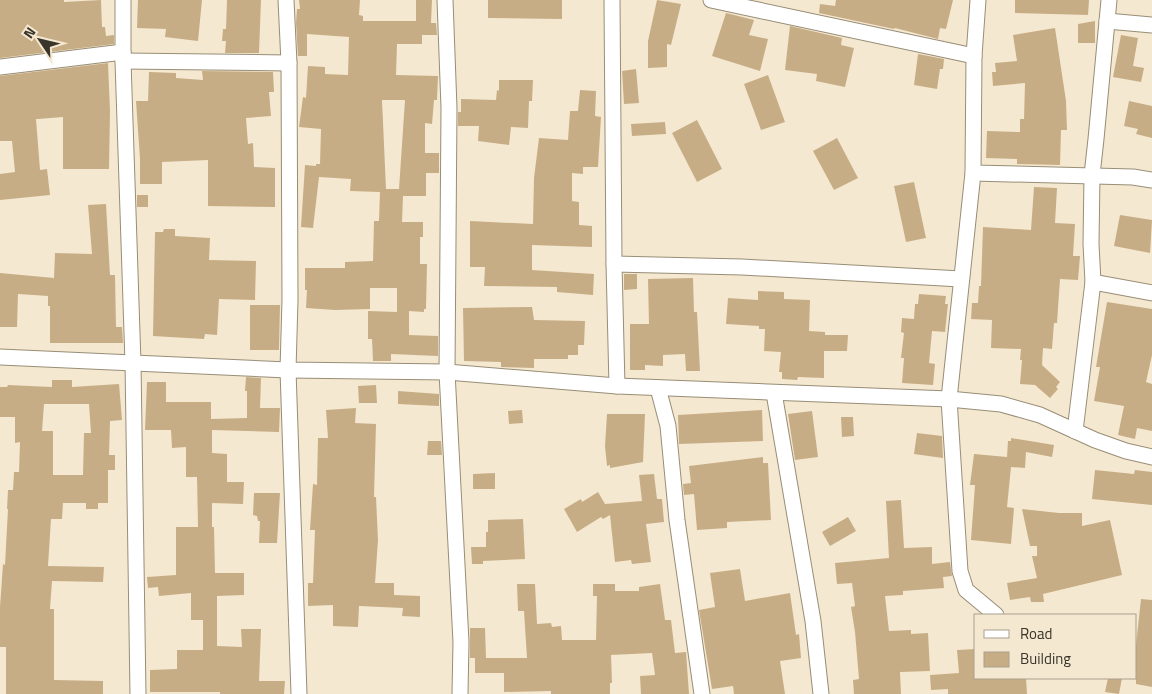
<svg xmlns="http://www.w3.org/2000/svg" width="1152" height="694" font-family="'Titillium Web',sans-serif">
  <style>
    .building { fill: #c7ad85; fill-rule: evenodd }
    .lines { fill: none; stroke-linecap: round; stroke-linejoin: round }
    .minor-casing { stroke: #988d76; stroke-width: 17 }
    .minor { stroke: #fff; stroke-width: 15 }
  </style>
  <rect width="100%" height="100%" fill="#f5e8d0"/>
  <!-- building -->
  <g class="building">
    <polygon points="0,0 64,0 64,2 101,0 102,27 105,27 106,36 114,35 114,44 0,58"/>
    <polygon points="138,0 202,0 198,41 165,37 166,29 137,28"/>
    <polygon points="227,0 261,0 259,53 225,53 226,41 222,41 223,29 226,29"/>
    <path d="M299,0h61l-1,15 4,1v5h53v-21h16l-1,23h5l1,12h-15v9h-25l-1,31 42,1 -1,24h-3l-2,24 -7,-1v30h14v20h-13v23h-23l-1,26h21v15h-3v27h7l-1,45h-2v3l-15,-1v24l29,1v20l-47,-2v7h-18l-1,-22h-4v-28l29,1v-24h-27v21l-35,1 -29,-2 1,-18h-2v-22h40v-6l28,-1 1,-40h5l1,-29 -30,-1 1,-12 -32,-2 -6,51 -12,-1 4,-62 11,1v-2h4l1,-35 -22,-2 4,-30 3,1 2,-32 17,1v7l23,1 1,-38 -42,-3v22h-9l-2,-33 1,-14h3zM382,100h23l-6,89h-13z"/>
    <polygon points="488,0 562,0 562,19 488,18"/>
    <polygon points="657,0 681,4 671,45 667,44 667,67 648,68 648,41"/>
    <polygon points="836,0 953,0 946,29 940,28 938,39 895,28 894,29 819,13 820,4 835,6"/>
    <polygon points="1015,0 1089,0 1088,15 1015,13"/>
    <polygon points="726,13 754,20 749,35 768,39 760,71 712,56"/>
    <polygon points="1095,21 1095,43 1078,43 1078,24"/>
    <polygon points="790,26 842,38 841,45 854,48 845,87 816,81 817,74 785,70"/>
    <polygon points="1055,28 1066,101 1067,130 1061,130 1060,165 1017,164 1017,159 986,158 987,131 1020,132 1020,119 1024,119 1025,83 993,86 992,72 996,72 995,63 1017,61 1013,35"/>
    <polygon points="1121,35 1138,38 1133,66 1144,68 1141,82 1113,77"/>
    <polygon points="918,54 944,59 943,69 940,69 937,89 914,85"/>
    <polygon points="108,63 110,111 109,169 63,169 63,117 38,119 36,119 40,170 47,169 50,195 0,200 0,174 15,172 12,141 0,141 0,76"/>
    <polygon points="636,69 639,103 624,104 622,71"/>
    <polygon points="202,71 273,72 274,92 269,92 271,116 246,118 248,144 253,143 254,167 275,168 275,207 208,206 208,160 162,162 162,184 140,184 140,159 136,101 148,101 149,72 176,73 176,78 203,80"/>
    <polygon points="768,75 785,122 761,130 744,84"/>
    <polygon points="499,80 533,80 532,101 529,101 528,128 511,127 509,145 478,141 479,126 458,126 458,112 461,112 461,99 496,100 497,90 499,91"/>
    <polygon points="580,90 596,91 595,116 601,117 598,167 583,167 583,174 572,173 572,201 579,202 579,225 592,226 592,247 532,245 532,270 594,274 593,295 557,292 557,287 484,286 485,267 470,267 470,221 533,224 534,178 539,138 568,140 570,111 578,111"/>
    <polygon points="1129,101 1152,106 1152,138 1136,134 1138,129 1124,126"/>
    <polygon points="697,120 722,169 697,182 672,133"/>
    <polygon points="665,122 666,134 632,136 631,124"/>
    <polygon points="837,138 858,178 834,190 813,151"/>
    <polygon points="914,182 926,238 906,242 894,186"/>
    <polygon points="1034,187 1057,188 1055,223 1075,224 1073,256 1080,256 1078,280 1060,279 1057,323 1054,323 1052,349 1043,348 1042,365 1060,382 1056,387 1058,389 1050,398 1035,385 1020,384 1022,360 1020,360 1021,349 991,348 992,320 971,319 972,303 978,303 979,286 981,286 983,227 1031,230"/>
    <rect x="137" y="195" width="11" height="12"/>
    <polygon points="106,204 110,275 115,275 116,327 122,327 123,343 50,343 50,306 48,306 48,296 18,294 17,327 0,327 0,273 54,278 55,253 92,254 88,205"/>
    <polygon points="1120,215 1152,220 1150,253 1114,246"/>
    <polygon points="164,229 175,229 175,236 210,238 209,260 256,261 255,300 219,299 217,335 205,334 204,339 153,336 155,232 163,232"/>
    <polygon points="624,274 637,274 637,289 624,290"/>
    <polygon points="693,278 694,312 697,312 700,371 686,371 685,354 663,355 663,366 645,365 645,370 630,370 630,324 649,324 648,279"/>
    <polygon points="758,291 784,292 784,299 810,300 809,331 825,332 825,335 848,335 847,351 824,351 824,378 798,377 797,380 782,379 782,372 779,372 781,352 764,351 765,329 759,329 759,326 726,324 728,298 758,300"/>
    <polygon points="919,294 946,296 945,304 948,304 945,332 932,331 929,363 935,364 933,385 902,383 904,358 901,358 904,333 901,332 902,318 914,319 915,304 918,304"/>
    <polygon points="1107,302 1152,309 1152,355 1146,382 1152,384 1152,431 1137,428 1135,439 1118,435 1124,406 1094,401 1100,367 1096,367"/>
    <polygon points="250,305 280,305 279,350 250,350"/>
    <polygon points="532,307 534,320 585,321 584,345 578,345 578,355 568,355 568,359 534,359 534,368 501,367 501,362 464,361 463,308"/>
    <polygon points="246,377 261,378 260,408 280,408 279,432 212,430 212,453 227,454 227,482 244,482 243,504 212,503 212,527 214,527 215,573 244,573 244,595 217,596 217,646 242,647 241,629 261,629 259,681 285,681 284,694 220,694 220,692 150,692 150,670 177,669 177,650 203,650 203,620 191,620 191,593 159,596 158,587 148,588 147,577 176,575 176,527 198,527 197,477 186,477 186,447 172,448 171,430 145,430 147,382 166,382 166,402 211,402 211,419 247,418 247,391 245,391"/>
    <path d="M52,380h20v7l47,-3 3,36 -12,1 -1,34h6v15h-7v33h-10v6h-12v-6h-23l-1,16h-11l-3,47 56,1 -1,15 -51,-1 -2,28h4v71l49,1v13h-97v-47h-6v-40l3,-43 2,1 3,-56h-1l1,-19h5l1,-18h5l1,-30 -5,1v-26h-15v-30h7l1,-2 44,2zM44,404h45l2,29h-7l-1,42h-30v-44h-11z"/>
    <polygon points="376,385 377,403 359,403 358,386"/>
    <polygon points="398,391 439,394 439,406 398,404"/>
    <polygon points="356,408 355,423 376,424 374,497 376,497 378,540 375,583 394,583 394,595 420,596 420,617 402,616 403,608 359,606 358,627 333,626 333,605 308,606 308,583 313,583 314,557 315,530 310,530 313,484 317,485 318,438 328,438 326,410"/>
    <polygon points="522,410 523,423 509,424 508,411"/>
    <polygon points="762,410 763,441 679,444 678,415"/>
    <polygon points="812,411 818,457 795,460 788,414"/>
    <polygon points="607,414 645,414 643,462 610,468 610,465 607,466 605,446"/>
    <polygon points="841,417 853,417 854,436 842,437"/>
    <polygon points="917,433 942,436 943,458 914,454"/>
    <polygon points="1011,438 1054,445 1052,457 1026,452 1025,468 1011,467 1007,507 1014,508 1011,544 971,540 975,485 970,485 974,454 1007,457 1008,441 1011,441"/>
    <polygon points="428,441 441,441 442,455 427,455"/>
    <polygon points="763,457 763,463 768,463 771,520 727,522 727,528 697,530 694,494 684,495 683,484 691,483 689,466"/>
    <polygon points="1095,470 1134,474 1135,470 1152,472 1152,505 1092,499"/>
    <polygon points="495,473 495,489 473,489 473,474"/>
    <polygon points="654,474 657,499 662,499 664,522 646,524 651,562 632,564 631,560 615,562 610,515 603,519 601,517 577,532 564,509 581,499 582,502 598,492 605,504 642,501 639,475"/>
    <polygon points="254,493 280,493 277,543 259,543 260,521 258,521 257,516 253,515"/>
    <polygon points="901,500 904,548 932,547 932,564 950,562 952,576 943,577 944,588 903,591 903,595 885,596 889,631 911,630 911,634 928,633 930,671 900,672 901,694 854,694 853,680 859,679 855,632 851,607 855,606 852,583 837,584 835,563 889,558 886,501"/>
    <polygon points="1022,509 1059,513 1082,513 1082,526 1110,520 1122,575 1043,594 1044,602 1031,602 1030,597 1010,600 1007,583 1037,578 1032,556 1037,556 1037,546 1030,546"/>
    <polygon points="848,517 856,531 830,546 822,532"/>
    <polygon points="523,519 525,559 483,561 483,564 472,564 471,547 486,547 486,532 488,532 488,520"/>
    <polygon points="740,569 745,601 790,593 796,635 799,634 801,658 780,661 785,694 734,694 733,686 712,689 699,610 715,607 710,573"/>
    <polygon points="517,584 535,584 537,624 551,623 552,627 561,626 562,640 596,640 597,596 593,596 593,584 615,584 615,591 639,591 639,587 660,584 665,620 671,620 675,653 686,652 689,694 641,694 640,676 655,675 652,653 611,655 612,683 610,683 610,694 551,694 551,691 504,692 504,673 475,673 475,658 527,658 524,611 518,611"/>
    <polygon points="1141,599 1152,600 1152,687 1136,684 1136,645"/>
    <polygon points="470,628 485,628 486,658 470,658"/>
    <polygon points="976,649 976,678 1026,678 1027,694 948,694 948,689 931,690 930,675 959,673 957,650"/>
    <polygon points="1108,678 1122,678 1119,694 1105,692"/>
  </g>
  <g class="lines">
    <!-- minor casing -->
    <g class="minor-casing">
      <g id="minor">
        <polyline points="123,0 123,61 133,363 138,694"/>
        <polyline points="286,0 289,63 290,300 288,370 299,694"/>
        <polyline points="445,0 449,108 447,372 461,642 460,694"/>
        <polyline points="612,0 614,264 617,386"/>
        <polyline points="711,0 974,56"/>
        <polyline points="978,0 974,56 973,173 949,399 960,571 966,590 996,615"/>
        <polyline points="1107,21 1152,25"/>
        <polyline points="123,61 289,63"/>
        <polyline points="0,67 123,52"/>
        <polyline points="973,173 1133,177 1152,180"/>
        <polyline points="614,264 742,267 961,279"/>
        <polyline points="1093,282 1152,293"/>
        <polyline points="0,357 288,370 447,372 617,386 949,399 1001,404 1040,415 1095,440 1126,451 1152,457"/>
        <polyline points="658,388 668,426 677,520 702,694"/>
        <polyline points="774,393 813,621 821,694"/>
        <polyline points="1075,431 1093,282 1091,244 1092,175 1096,139 1109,0"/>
      </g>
    </g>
    <!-- minor -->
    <use href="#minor" class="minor"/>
  </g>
  <!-- legend -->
  <rect x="974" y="614" width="162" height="65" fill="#f5e8d0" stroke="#aaa08e"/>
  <rect x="984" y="630" width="25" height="8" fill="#ffffff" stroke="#aaa08e"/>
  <text x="1020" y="639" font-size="15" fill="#39352b">Road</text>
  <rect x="984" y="652" width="25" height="15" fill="#c7ad85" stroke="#aaa08e"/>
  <text x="1020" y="664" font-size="15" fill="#39352b">Building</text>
  <!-- north arrow -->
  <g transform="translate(40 40) rotate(305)" stroke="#f5e8d0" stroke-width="4" paint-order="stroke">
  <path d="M0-4L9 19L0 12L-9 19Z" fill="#39352b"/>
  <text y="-8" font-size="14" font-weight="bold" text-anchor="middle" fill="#39352b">N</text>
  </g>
</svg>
